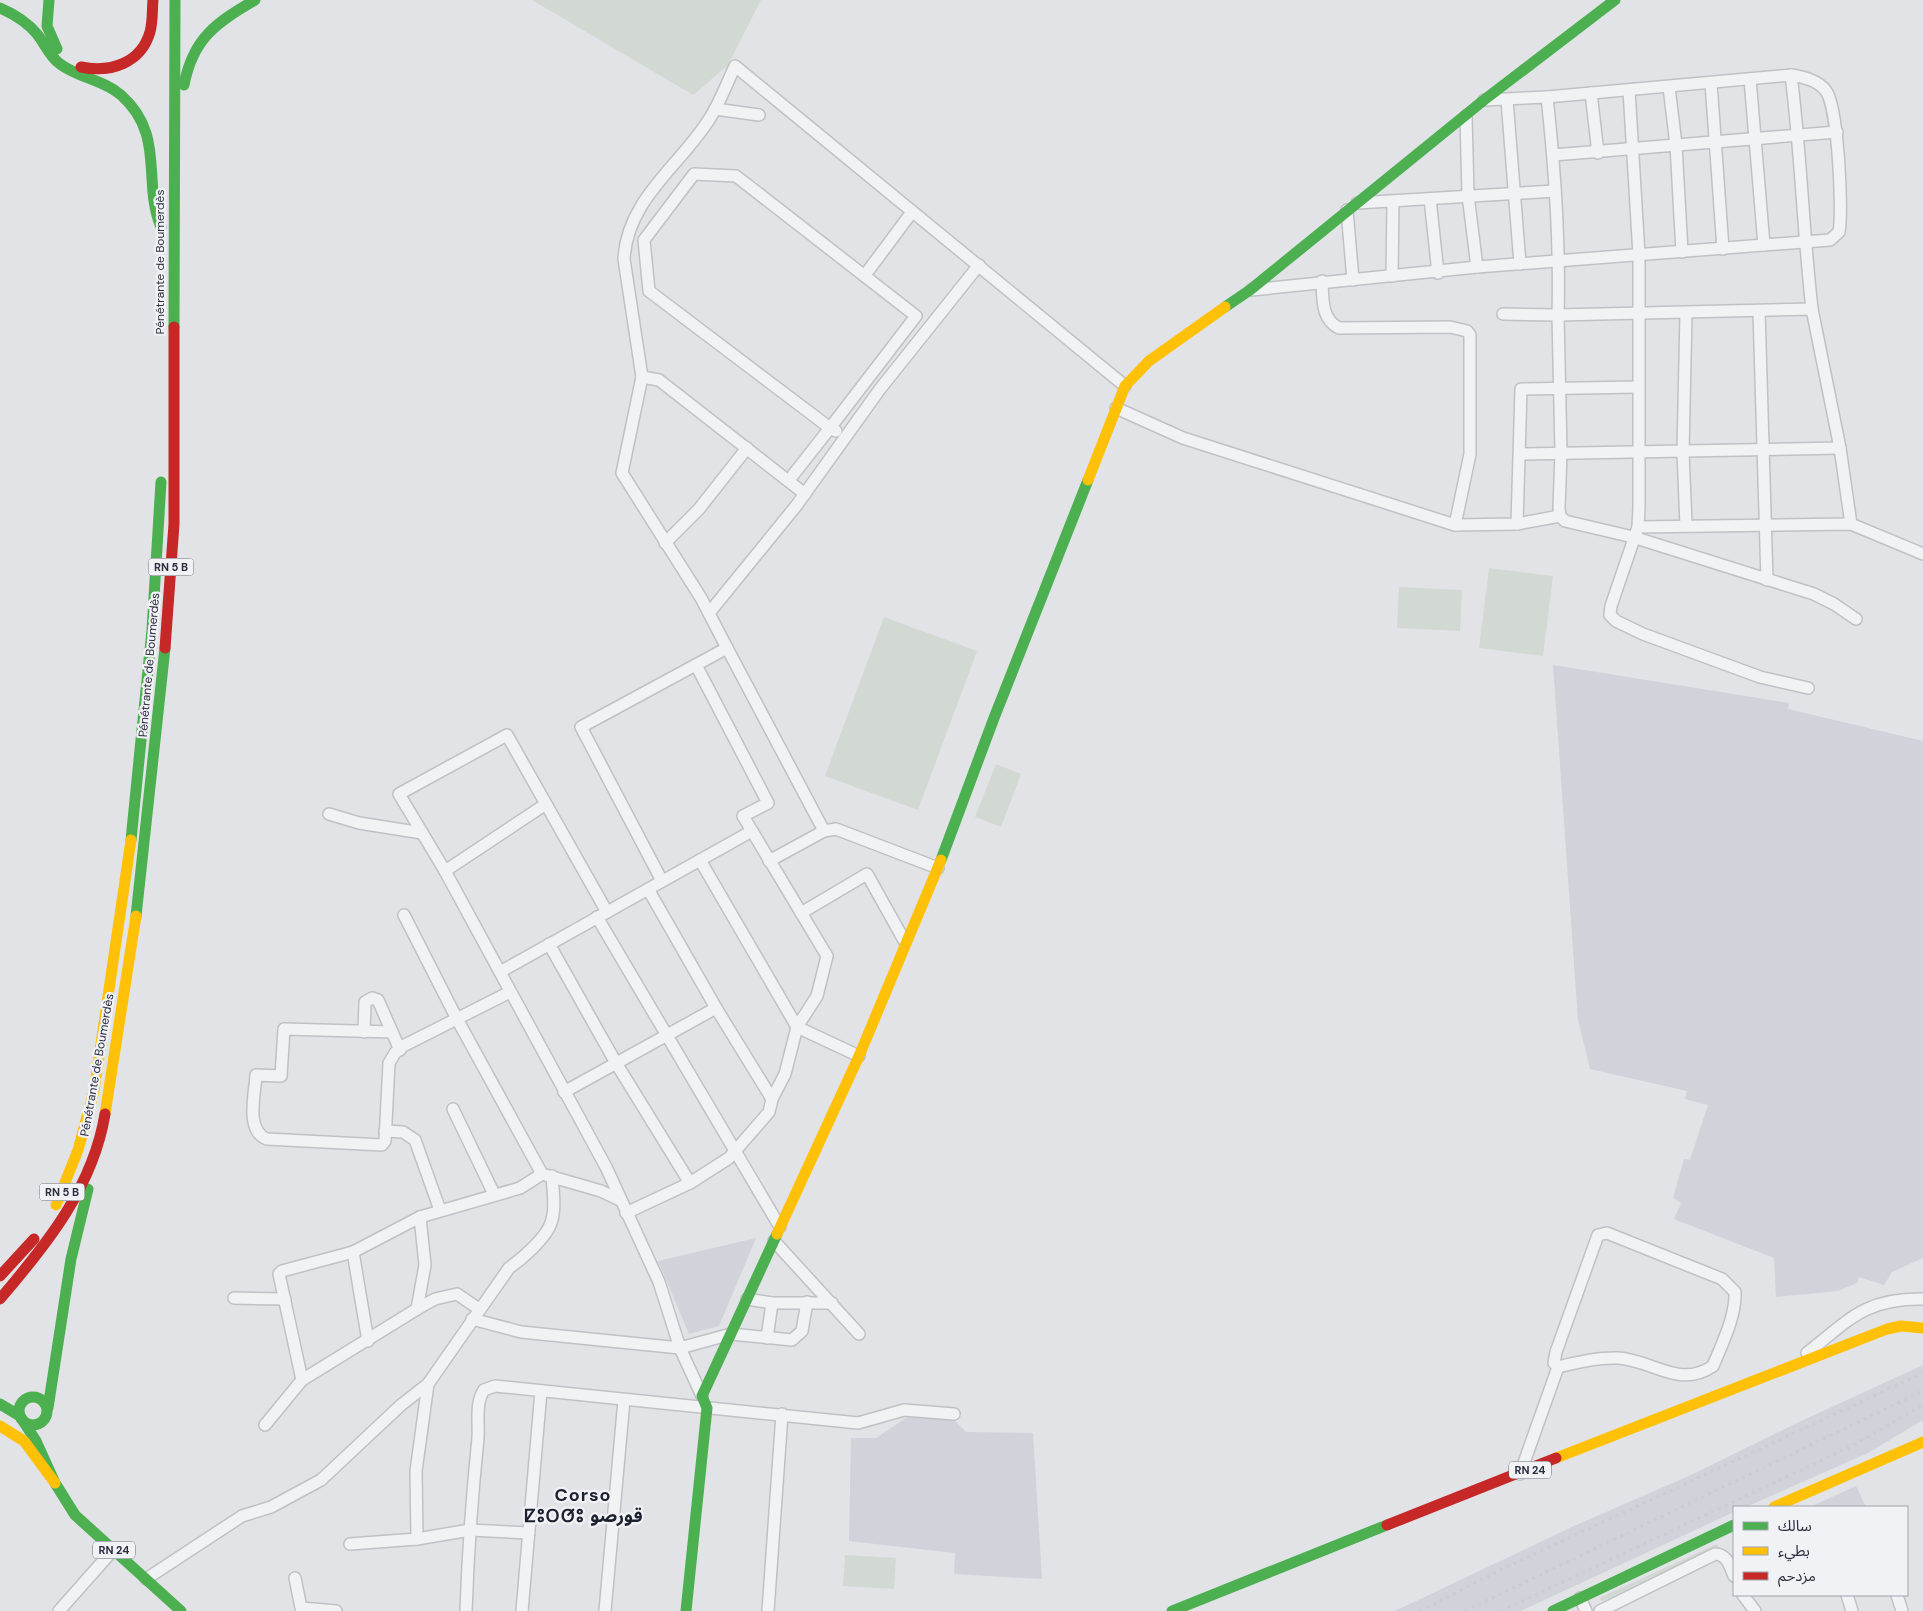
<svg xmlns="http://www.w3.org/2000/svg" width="1923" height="1611" font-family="'DM Sans','Noto Sans Arabic','Noto Sans Tifinagh',sans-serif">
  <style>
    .built { fill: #d1d2da }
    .green { fill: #d2d9d3 }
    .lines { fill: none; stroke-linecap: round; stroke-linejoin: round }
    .street-casing { stroke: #c1c1c5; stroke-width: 14 }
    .street { stroke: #f1f2f4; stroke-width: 11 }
    .fast { stroke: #4caf50; stroke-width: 11 }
    .slow { stroke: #ffc107; stroke-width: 11 }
    .jam { stroke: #c62828; stroke-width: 11 }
    .rail { stroke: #cbccce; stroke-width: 3; stroke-dasharray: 2.5 5; stroke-linecap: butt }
    .labels { text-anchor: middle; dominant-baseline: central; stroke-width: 4.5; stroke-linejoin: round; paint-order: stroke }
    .shield { fill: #f0f2f6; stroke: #666975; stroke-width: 1 }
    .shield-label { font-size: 11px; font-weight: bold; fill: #2b2e3e }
    .street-label { font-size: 12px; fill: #2b2e3e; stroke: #f0f2f6 }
    .district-label { font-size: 18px; font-weight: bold; letter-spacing: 1px; fill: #1d202f; stroke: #f0f2f6 }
  </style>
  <rect width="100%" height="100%" fill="#e2e3e7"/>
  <!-- built -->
  <g class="built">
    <polygon points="1553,665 1789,703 1788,709 1923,741 1923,1258 1892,1272 1884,1285 1859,1277 1857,1283 1838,1291 1776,1297 1774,1258 1674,1219 1681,1203 1673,1198 1684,1159 1690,1160 1708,1105 1685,1099 1687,1091 1590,1069 1578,1020"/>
    <polygon points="756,1238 719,1326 689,1334 658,1261"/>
    <polygon points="1923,1365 1923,1420 1868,1453 1746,1507 1734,1507 1734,1512 1521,1611 1395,1611 1574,1526 1691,1475 1797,1423"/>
    <polygon points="909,1416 954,1420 966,1432 1033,1433 1042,1579 954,1574 955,1553 849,1541 851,1438 876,1438"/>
    <polygon points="1856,1486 1866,1507 1810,1507"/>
  </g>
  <!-- green -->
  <g class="green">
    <polygon points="532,0 761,0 728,65 693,95"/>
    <polygon points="1489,568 1553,576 1543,656 1479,648"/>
    <polygon points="1399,587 1462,590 1460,631 1397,628"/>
    <polygon points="884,617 977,651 918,810 825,776"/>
    <polygon points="996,764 1021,774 1001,827 975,817"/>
    <polygon points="1717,1544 1719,1548 1603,1601 1600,1600 1601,1597"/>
    <polygon points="845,1555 896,1558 894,1589 843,1586"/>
  </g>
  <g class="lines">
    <!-- street casing -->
    <g class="street-casing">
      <g id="street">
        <path d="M1791,75c10,78 12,156 21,234"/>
        <polyline points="1750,79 1764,245"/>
        <polyline points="1711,83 1723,249"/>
        <polyline points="1669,87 1676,145 1682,252"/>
        <polyline points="1629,90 1639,255 1639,508 1638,527 1611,606 1610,615 1616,621 1643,634 1760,677 1808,688"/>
        <polyline points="1591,93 1598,153"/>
        <path d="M1484,100l63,-3c8,73 13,145 11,218l254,-6 28,139 11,76"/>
        <polyline points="1507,100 1520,264"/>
        <polyline points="715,109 759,115"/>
        <polyline points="1466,116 1468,195 1477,267"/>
        <polyline points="1553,155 1837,132"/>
        <polygon points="694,174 736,176 916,316 830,428 649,291 644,240"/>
        <polyline points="1430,199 1438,273"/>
        <polyline points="1357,203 1555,191"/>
        <polyline points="1347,210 1353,280"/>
        <polyline points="865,275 912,212"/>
        <polyline points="1392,276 1393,202"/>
        <path d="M1251,290l226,-23 353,-27 9,-8c4,-21 -1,-125 -13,-141 -8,-11 -23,-14 -35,-16l-244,22"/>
        <polyline points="1759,311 1767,580"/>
        <polyline points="1686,313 1683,452 1686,525"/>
        <polyline points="1503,314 1558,315 1561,453 1559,508 1560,516 1565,521 1633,537 1814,594 1834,604 1856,619"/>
        <polyline points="642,377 659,380 805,494"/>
        <path d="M1116,408l67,30 272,87 15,-71v-119l-3,-4 -17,-4 -111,1c-18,-9 -16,-29 -17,-47"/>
        <polyline points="1521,454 1840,448"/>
        <polyline points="793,475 830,428 836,431"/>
        <polyline points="1517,524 1521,389 1638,387"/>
        <polyline points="1455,525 1517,524 1560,516"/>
        <polyline points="1638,527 1851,524 1923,554"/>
        <polyline points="665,543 699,509 747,448"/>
        <polyline points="709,613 796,506 880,389 979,265"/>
        <path d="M727,648l-26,-50 -79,-125 20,-96 -18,-118c3,-60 57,-94 86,-141 10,-16 17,-35 25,-52l390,320"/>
        <polyline points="546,804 445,871 606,1167 659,1282 680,1348 702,1396"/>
        <polyline points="329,814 359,823 422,833"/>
        <polyline points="700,860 797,1027 859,1056"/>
        <polyline points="769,861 824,831 836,829 938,868"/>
        <polyline points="445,871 399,794 507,735 607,912"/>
        <polyline points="662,881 581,727 727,648 824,831"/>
        <polyline points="648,889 716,1008 772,1099"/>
        <polyline points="801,913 867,874 905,942"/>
        <polyline points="404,915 457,1019 542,1174"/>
        <polyline points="597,917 780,1227"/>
        <polyline points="549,944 616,1063 690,1183"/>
        <polyline points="500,972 752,831"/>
        <polyline points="364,1032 365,1002 372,998 378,1000 400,1050"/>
        <path d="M392,1032l-108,-3 -3,47 -25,-1c-1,19 -11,56 11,64l115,6 3,-4 4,-78 6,-10 8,-7 107,-54"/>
        <polyline points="564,1092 716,1008"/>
        <polyline points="453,1109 494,1194"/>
        <polyline points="385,1131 403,1132 415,1140 440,1210"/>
        <polyline points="626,1213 690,1183 729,1158 769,1112 772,1099 785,1074 797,1027 817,996 827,956 743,816 768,803 696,665"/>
        <polyline points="774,1241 859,1334"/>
        <polyline points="353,1252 368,1341"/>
        <polyline points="234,1298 285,1299"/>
        <polyline points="747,1299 772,1303 832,1303"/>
        <polyline points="417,1309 435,1299 457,1294 479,1309"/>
        <polyline points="472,1319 521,1332 680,1348 731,1334 792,1340 802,1331 807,1302"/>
        <polyline points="767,1338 772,1303"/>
        <path d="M1807,1353c42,-33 58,-55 116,-54"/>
        <polyline points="302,1380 279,1274 282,1271 353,1252 420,1217 520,1188 542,1174 601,1191 620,1200"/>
        <polyline points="265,1425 302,1380 417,1309 425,1265 420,1217"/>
        <path d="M1520,1474l38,-107 -4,-4 2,-11 42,-117 9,-2 115,46 13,13c1,24 -13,52 -22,74 -34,23 -60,-6 -95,-8 -20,-1 -41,4 -60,9"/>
        <polyline points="417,1539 470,1530 529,1533"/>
        <polyline points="350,1544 417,1539 416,1471 428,1384"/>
        <polyline points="295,1578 301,1608 336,1611"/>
        <path d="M146,1579l96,-63 29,-9 50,-27 80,-75 27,-21 81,-116c13,-9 37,-30 42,-45 5,-14 2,-32 1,-47"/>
        <polyline points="1743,1595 1755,1611"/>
        <polyline points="1847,1595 1852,1611"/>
        <polyline points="1897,1595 1902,1611"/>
        <polyline points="1580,1598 1586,1611"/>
        <polyline points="59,1611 113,1550"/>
        <path d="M466,1611c2,-58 6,-115 12,-173 1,-16 -3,-35 6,-48l11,-4 363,37 46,-13 50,4"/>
        <polyline points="522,1611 541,1391"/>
        <polyline points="605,1611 624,1400"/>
        <polyline points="768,1611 782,1414"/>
        <path d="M1600,1611l115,-57c12,0 15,12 19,22"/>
      </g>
    </g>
    <!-- street -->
    <use href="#street" class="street"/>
    <!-- fast -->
    <g class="fast">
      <polyline points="49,0 47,26 57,49"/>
      <path d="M0,8c14,6 27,14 37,26 8,10 13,23 23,30 19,14 44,16 61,31 45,40 21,87 40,132"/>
      <path d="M184,85c9,-47 32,-62 71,-85"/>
      <polyline points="1225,307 1250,290 1484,100 1615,0"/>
      <polyline points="174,327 175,0"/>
      <polyline points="131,840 152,630 161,482"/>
      <polyline points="941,860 994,718 1088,480"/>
      <polyline points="136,916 165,648"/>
      <circle cx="33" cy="1411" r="14"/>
      <polyline points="0,1404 20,1416 36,1441 55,1483 75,1515 181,1611"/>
      <polyline points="48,1408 71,1259 88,1189"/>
      <polyline points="686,1611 707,1408 702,1396 777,1234"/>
      <polyline points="1172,1611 1387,1525"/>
      <polyline points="1553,1611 1734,1525"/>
    </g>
    <!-- slow -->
    <g class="slow">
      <polyline points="1088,480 1125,386 1149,361 1225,307"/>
      <polyline points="105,1114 136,916"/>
      <polyline points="56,1205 78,1150 94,1091 131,840"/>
      <polyline points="777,1234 859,1056 941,860"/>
      <polyline points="0,1426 24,1441 55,1483"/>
      <polyline points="1556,1458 1887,1329 1901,1326 1923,1328"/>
      <polyline points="1774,1507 1923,1442"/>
    </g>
    <!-- jam -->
    <g class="jam">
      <path d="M81,67c30,6 60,-4 69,-35 3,-11 2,-22 3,-32"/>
      <polyline points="165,648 174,524 174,327"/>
      <polyline points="0,1276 34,1239"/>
      <path d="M0,1299c47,-55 93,-112 105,-185"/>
      <polyline points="1387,1525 1556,1458"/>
    </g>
    <!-- rail -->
    <g class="rail">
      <polyline points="1420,1611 1500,1570 1923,1373"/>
      <polyline points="1465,1611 1923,1391"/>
      <polyline points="1501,1611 1850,1447 1923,1405"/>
    </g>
  </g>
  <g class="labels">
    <!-- shield labels -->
    <g class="shield">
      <rect x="148.5" y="558.5" width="45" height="17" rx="4"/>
      <rect x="39.5" y="1183.5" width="45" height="17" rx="4"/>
      <rect x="1509" y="1461.5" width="42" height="17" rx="4"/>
      <rect x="93" y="1541.5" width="42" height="17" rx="4"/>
    </g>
    <g class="shield-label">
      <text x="171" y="567">RN 5 B</text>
      <text x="62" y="1192">RN 5 B</text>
      <text x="1530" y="1470">RN 24</text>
      <text x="114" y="1550">RN 24</text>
    </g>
    <!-- street labels -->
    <g class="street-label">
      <text transform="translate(160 262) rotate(-90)">Pénétrante de Boumerdès</text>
      <text transform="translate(149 665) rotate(-85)">Pénétrante de Boumerdès</text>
      <text transform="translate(97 1065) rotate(-80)">Pénétrante de Boumerdès</text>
    </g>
    <!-- district labels -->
    <g class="district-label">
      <text x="583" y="1495">Corso<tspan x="583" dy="21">ⵇⵓⵔⵚⵓ قورصو</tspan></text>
    </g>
  </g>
  <!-- legend -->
  <rect x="1733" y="1506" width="175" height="90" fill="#f0f2f6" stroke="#a1a4ac"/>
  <rect x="1743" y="1522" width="25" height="8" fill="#4caf50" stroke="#a1a4ac"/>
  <text x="1778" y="1531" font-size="15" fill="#2b2e3e">سالك</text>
  <rect x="1743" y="1547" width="25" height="8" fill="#ffc107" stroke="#a1a4ac"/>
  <text x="1778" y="1556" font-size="15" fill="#2b2e3e">بطيء</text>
  <rect x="1743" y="1572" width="25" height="8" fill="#c62828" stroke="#a1a4ac"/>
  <text x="1778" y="1581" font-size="15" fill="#2b2e3e">مزدحم</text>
</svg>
